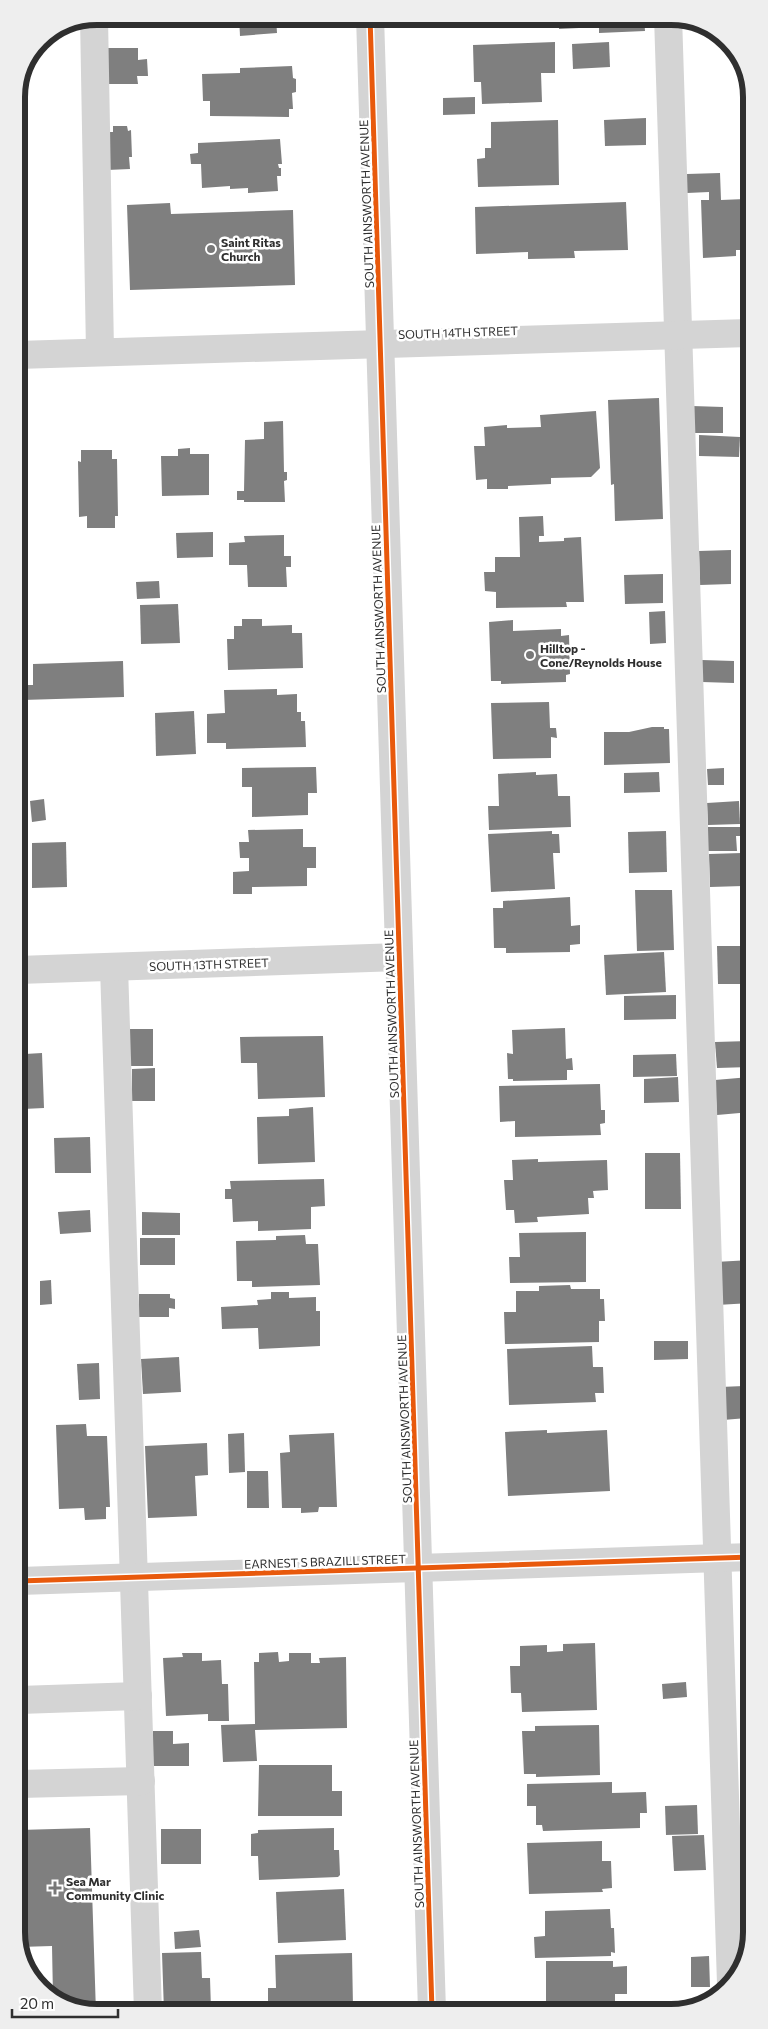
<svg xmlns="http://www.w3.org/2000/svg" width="768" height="2029" font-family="Commissioner,sans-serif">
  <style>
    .building { fill: #7f7f7f }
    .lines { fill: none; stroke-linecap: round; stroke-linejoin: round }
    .minor { stroke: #d4d4d4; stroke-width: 28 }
    .cycleway-casing { stroke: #fff; stroke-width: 8 }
    .cycleway { stroke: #e8590c; stroke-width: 5 }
    .poi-dot { fill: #787878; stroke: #fff; stroke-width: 2 }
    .labels { text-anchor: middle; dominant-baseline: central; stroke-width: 5; stroke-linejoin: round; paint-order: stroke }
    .street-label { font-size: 12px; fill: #2f2f2f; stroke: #fff }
    .poi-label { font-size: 12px; font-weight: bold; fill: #2f2f2f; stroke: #fff; text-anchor: start }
    .rim { fill: none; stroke: #2f2f2f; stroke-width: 6 }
  </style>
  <rect width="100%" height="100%" fill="#fff"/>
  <!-- building -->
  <g class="building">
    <polygon points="239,16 276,16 277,33 240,36"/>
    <polygon points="473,16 538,16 538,25 473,28"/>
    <polygon points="559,16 644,16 645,31 599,33 599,27 559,29"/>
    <polygon points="42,39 42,47 37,47 40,40"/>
    <polygon points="555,42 555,73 541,73 542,102 482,104 481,82 474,82 473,45"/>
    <polygon points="609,42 610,67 573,69 572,44"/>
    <polygon points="104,48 138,48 138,60 147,59 148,76 137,76 138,84 105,84"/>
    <polygon points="292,66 293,78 296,79 296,92 292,93 293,109 289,109 289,117 210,116 210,101 203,101 202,74 240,73 240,68"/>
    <polygon points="475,97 475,114 443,115 443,98"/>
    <polygon points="646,118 646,145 605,146 604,120"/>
    <polygon points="558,120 559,185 478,187 477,159 485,158 485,148 491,148 491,122"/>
    <polygon points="113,126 127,126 128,131 131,130 132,157 129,157 130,169 107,170 105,132 113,132"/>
    <polygon points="280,139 282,164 278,164 279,168 281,168 281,176 277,176 278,191 248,193 248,188 230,189 230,186 202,188 201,164 191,164 190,154 198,153 198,143"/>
    <polygon points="720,173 721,200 745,199 746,205 743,205 743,217 748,217 748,230 743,230 744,250 736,250 736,256 703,258 701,200 709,200 709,192 687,193 687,174"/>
    <polygon points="626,202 628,250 574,251 575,258 528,259 528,252 476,254 475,207"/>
    <polygon points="170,203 171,214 293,210 295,285 130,290 127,205"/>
    <polygon points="659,398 663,519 615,521 614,484 611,485 608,400"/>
    <polygon points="692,406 723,407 723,433 692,433"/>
    <polygon points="596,411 600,468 591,477 551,478 551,484 508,486 508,489 487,489 487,479 476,480 474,446 485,446 484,427 507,425 507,428 541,427 540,415"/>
    <polygon points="283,421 284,472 287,472 287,480 284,481 285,502 244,502 244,500 237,500 237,491 244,491 245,440 264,439 264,422"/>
    <polygon points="699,435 740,437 739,457 699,456"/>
    <polygon points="190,448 190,454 209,454 209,495 162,496 161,456 178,456 178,449"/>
    <polygon points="81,450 112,450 112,459 117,459 118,516 115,516 115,528 87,528 87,516 79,517 78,461 81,462"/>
    <polygon points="543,516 544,536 539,536 539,542 564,541 564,538 581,537 584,602 566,602 567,607 496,608 496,592 485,591 484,572 495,572 495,557 520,557 519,517"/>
    <polygon points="213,532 213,557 177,558 176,533"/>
    <polygon points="284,535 284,556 291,556 291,567 286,567 287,587 248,587 247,565 229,565 229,543 245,542 244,536"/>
    <polygon points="731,550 731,584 700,585 699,551"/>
    <polygon points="663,574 663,603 625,604 624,575"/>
    <polygon points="159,581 160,598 137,599 136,582"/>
    <polygon points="178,604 180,643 141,644 140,605"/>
    <polygon points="665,611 666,643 650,644 649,612"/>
    <polygon points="242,619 262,619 262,626 292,625 292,633 302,633 303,668 228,670 227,639 234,639 234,626 242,626"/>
    <polygon points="513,620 513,631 561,629 561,636 569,635 570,674 566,675 566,682 501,684 501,681 491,681 489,622"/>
    <polygon points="702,660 734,661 734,683 702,682"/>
    <polygon points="123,661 124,697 22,700 25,777 17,778 17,673 20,673 21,685 33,685 33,664"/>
    <polygon points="277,689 277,695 297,694 297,712 301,712 301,721 305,721 306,747 226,749 226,743 207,743 207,714 225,713 224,690"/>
    <polygon points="549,702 550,728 556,728 557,738 551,737 551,758 493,759 491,703"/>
    <polygon points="194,711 196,754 156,756 155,713"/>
    <polygon points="652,727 664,727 664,729 669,729 670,763 604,765 604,732 629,732"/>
    <polygon points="316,767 317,793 308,793 308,815 252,817 252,787 242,787 242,768"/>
    <polygon points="724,768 724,785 708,785 707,769"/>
    <polygon points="536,772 536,775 557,774 558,796 570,796 571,827 489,830 488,806 499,806 498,774"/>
    <polygon points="659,772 660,792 624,793 624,773"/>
    <polygon points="44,799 46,820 32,822 30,801"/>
    <polygon points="739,801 740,824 708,825 707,803"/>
    <polygon points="708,827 744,827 744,836 736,836 737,851 708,851"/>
    <polygon points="303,829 303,847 316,847 316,868 307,868 307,886 252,887 252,894 233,894 233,872 249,871 249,858 240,858 239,842 249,842 248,830"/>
    <polygon points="552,831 552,834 559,834 560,853 553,853 555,889 491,892 488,834"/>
    <polygon points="666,831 667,872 629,873 628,832"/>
    <polygon points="66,842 67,887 32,888 32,843"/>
    <polygon points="742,853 743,886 710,887 709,854"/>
    <polygon points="635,890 672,890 674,950 637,951"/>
    <polygon points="570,897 571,926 580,925 580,944 570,945 570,952 506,953 506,948 494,948 493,908 503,908 503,901"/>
    <polygon points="717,946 750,946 750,984 718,984"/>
    <polygon points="664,952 666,992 606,995 604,955"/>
    <polygon points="676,995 676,1019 624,1020 624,996"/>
    <polygon points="565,1028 566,1059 572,1058 573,1070 567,1070 567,1080 513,1081 513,1079 508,1079 507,1053 513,1054 512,1030"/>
    <rect x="129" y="1029" width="24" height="37"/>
    <polygon points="323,1036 325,1097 258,1099 257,1063 241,1063 240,1037"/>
    <polygon points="749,1041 750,1067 717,1068 715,1042"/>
    <polygon points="18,1047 25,1047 25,1054 42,1053 44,1108 23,1109 23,1113 18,1114"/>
    <polygon points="676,1054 677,1076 633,1077 633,1055"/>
    <polygon points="155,1068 155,1101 132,1101 132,1069"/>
    <polygon points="678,1077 679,1102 644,1103 644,1079"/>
    <polygon points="750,1077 751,1112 717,1115 715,1080"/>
    <polygon points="600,1084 601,1110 605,1110 605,1123 600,1124 601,1135 515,1137 515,1121 500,1122 499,1086"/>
    <polygon points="313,1107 315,1162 258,1164 257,1117 289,1116 289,1109"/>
    <polygon points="90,1137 91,1173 55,1173 54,1138"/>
    <polygon points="645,1153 680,1153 681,1209 645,1209"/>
    <polygon points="538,1159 538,1162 607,1160 608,1190 593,1191 594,1198 588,1198 589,1214 537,1217 538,1222 515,1223 514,1210 506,1210 504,1180 513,1180 512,1160"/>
    <polygon points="324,1179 325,1206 311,1207 311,1229 258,1231 258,1221 233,1222 232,1199 225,1199 225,1189 231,1189 230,1181"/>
    <polygon points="90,1210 91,1232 60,1234 58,1212"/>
    <polygon points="142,1212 180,1213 180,1235 142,1235"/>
    <polygon points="586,1232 586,1282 510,1283 509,1257 520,1257 519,1233"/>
    <polygon points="305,1235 306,1244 318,1244 320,1285 252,1287 252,1281 237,1281 236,1241 276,1240 276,1236"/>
    <rect x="140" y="1238" width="35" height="27"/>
    <polygon points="751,1260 751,1303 717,1305 715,1262"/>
    <polygon points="51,1280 52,1304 40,1305 40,1281"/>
    <polygon points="570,1285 571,1289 600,1289 600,1299 604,1299 605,1321 599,1321 599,1342 505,1344 504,1312 516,1312 516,1291 539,1291 539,1286"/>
    <polygon points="271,1292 289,1292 289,1298 316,1297 316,1311 320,1311 320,1346 259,1349 258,1328 222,1329 221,1307 258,1305 257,1300 271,1299"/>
    <polygon points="139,1294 170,1294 170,1298 175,1299 175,1309 169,1308 169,1317 139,1317"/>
    <polygon points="654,1341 688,1341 688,1359 654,1360"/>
    <polygon points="592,1346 593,1367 603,1367 604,1393 595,1393 596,1402 509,1405 507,1349"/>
    <polygon points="179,1357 181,1392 143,1394 141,1359"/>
    <polygon points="99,1363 100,1399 79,1400 77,1364"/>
    <polygon points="744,1386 747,1418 723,1420 720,1387"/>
    <polygon points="86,1424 87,1436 107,1436 110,1507 106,1507 106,1519 85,1520 84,1508 59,1509 56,1425"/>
    <polygon points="547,1430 547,1433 607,1430 610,1491 508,1496 505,1432"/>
    <polygon points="244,1433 245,1472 229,1473 228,1434"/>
    <polygon points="334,1433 337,1507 319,1507 318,1512 301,1513 301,1508 282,1508 280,1453 290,1452 289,1435"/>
    <polygon points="207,1443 208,1475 195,1476 197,1516 148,1518 145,1446"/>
    <rect x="18" y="1468" width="4" height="16"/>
    <polygon points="247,1471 268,1471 269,1508 247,1508"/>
    <polygon points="595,1643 597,1710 522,1712 521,1693 511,1693 510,1666 520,1666 520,1646 547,1645 547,1652 563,1651 563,1644"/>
    <polygon points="751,1651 751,1706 750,1706 745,1652"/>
    <polygon points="278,1652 279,1662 289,1661 289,1653 311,1653 311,1663 320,1663 319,1658 346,1657 347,1728 255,1730 257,1761 223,1762 221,1725 255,1724 254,1662 259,1662 259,1653"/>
    <polygon points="182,1653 202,1653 202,1661 221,1660 222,1684 228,1684 229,1721 208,1721 208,1714 166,1716 163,1658 183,1657"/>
    <polygon points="686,1682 687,1697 663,1699 662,1684"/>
    <polygon points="599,1725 600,1775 536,1777 536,1774 524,1774 522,1731 535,1731 535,1726"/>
    <rect x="749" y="1727" width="2" height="21"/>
    <polygon points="153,1731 173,1731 173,1744 189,1743 189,1766 153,1766"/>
    <polygon points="259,1765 332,1765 332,1791 342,1791 342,1816 258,1816"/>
    <polygon points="612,1782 612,1793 646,1792 647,1813 640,1813 640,1828 543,1831 542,1825 536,1825 536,1806 527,1806 527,1784"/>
    <polygon points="697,1805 698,1834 666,1835 665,1806"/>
    <polygon points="90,1828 96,2013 91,2013 53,1997 52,1946 19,1947 19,1830"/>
    <polygon points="334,1828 334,1850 339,1850 340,1875 338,1877 259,1880 258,1856 251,1856 251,1834 258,1833 258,1830"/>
    <rect x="161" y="1829" width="40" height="35"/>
    <polygon points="704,1835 706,1870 674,1871 672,1836"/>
    <polygon points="602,1841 602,1861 611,1861 612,1888 602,1889 603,1892 529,1894 527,1843"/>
    <polygon points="344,1889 346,1940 278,1943 276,1892"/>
    <polygon points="610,1909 611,1928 614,1928 615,1953 611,1952 611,1956 535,1958 534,1937 545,1936 545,1911"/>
    <polygon points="199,1930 201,1947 175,1949 174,1932"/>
    <polygon points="201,1952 202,1978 210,1978 211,2010 164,2012 162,1953"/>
    <polygon points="352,1953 353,2007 268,2009 268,1988 276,1988 275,1955"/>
    <polygon points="709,1956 710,1987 691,1987 691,1957"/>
    <polygon points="546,1961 613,1961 613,1967 627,1966 627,1994 615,1994 615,2004 606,2004 606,2010 558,2011 558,2006 546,2006"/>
  </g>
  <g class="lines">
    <!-- minor -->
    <g class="minor">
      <polyline points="370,16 432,2011"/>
      <polyline points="668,16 731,1984"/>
      <polyline points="94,17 100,351"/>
      <polyline points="17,355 749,333"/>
      <polyline points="114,967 148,2012"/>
      <polyline points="18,970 399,957"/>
      <polyline points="19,1581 751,1557"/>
      <polyline points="19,1700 138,1696"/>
      <polyline points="19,1784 141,1781"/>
    </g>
    <!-- cycleway casing -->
    <g class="cycleway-casing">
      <g id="cycleway">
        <polyline points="370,16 432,2011"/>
        <polyline points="19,1581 751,1557"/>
      </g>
    </g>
    <!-- cycleway -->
    <use href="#cycleway" class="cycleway"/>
  </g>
  <!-- markers -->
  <g class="poi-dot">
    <circle cx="211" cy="249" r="5"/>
    <circle cx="530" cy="655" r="5"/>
    <path d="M52.5 1880.5h5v5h5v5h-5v5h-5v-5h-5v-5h5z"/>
  </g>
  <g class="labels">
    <!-- street labels -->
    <g class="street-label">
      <text transform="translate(366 204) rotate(-92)">SOUTH AINSWORTH AVENUE</text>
      <text transform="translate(458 332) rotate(-2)">SOUTH 14TH STREET</text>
      <text transform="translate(378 609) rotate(-92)">SOUTH AINSWORTH AVENUE</text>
      <text transform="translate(209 964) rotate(-2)">SOUTH 13TH STREET</text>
      <text transform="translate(391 1014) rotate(-92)">SOUTH AINSWORTH AVENUE</text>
      <text transform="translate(404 1419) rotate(-92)">SOUTH AINSWORTH AVENUE</text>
      <text transform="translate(325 1561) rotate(-2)">EARNEST S BRAZILL STREET</text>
      <text transform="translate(416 1824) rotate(-92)">SOUTH AINSWORTH AVENUE</text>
    </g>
    <!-- poi labels -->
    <g class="poi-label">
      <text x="221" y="242">Saint Ritas<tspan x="221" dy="14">Church</tspan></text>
      <text x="540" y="648">Hilltop -<tspan x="540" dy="14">Cone/Reynolds House</tspan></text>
      <text x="66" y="1881">Sea Mar<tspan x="66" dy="14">Community Clinic</tspan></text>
    </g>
  </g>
  <!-- crop -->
  <path d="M0 0H768V2029H0ZM97 25H671A72 72 0 0 1 743 97V1932A72 72 0 0 1 671 2004H97A72 72 0 0 1 25 1932V97A72 72 0 0 1 97 25Z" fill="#eee" fill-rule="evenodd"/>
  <path class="rim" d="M97 25H671A72 72 0 0 1 743 97V1932A72 72 0 0 1 671 2004H97A72 72 0 0 1 25 1932V97A72 72 0 0 1 97 25Z"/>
  <!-- scale -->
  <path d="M12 2009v8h106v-8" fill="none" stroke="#2f2f2f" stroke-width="2.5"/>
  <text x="20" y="2009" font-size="15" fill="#2f2f2f" stroke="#ffffff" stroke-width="4" paint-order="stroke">20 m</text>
</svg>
